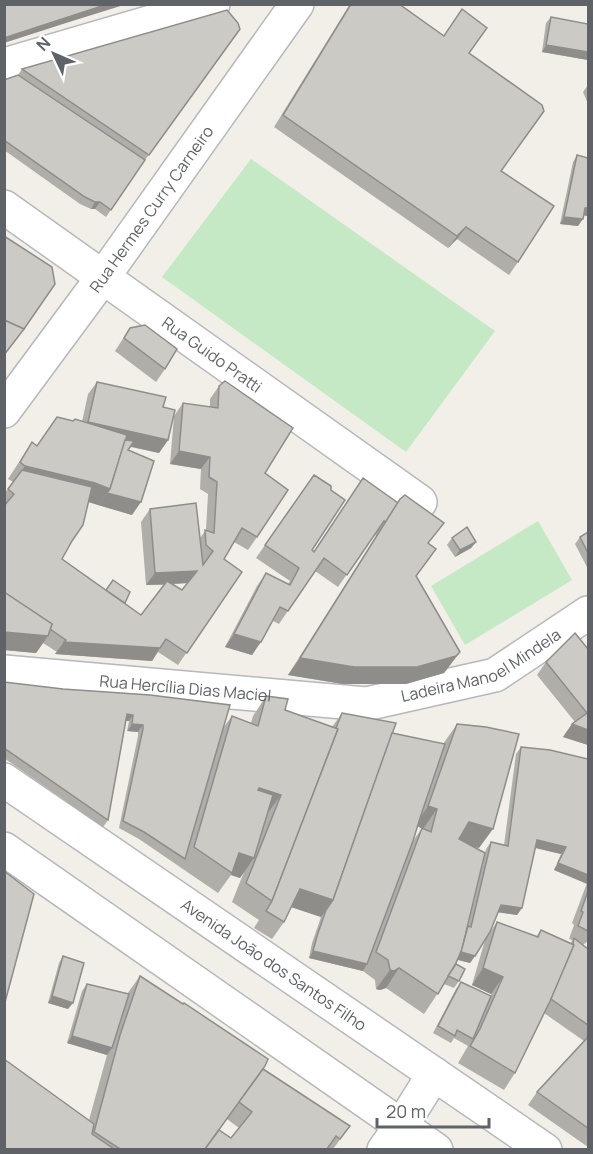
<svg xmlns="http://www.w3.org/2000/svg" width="593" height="1154" font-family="Manrope,sans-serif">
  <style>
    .green { fill: #c5e8c5 }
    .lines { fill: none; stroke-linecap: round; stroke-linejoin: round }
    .minor-casing { stroke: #b5b8bc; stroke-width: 36 }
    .minor { stroke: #fff; stroke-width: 33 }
    .wall { fill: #afaea9; fill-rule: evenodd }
    .shaded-wall { fill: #8f8d8a }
    .building { fill: #cccac5; stroke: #8f8d8a; stroke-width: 1.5 }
    .labels { text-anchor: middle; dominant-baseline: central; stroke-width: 6; stroke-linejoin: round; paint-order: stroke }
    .street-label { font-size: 16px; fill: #5f6368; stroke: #fff }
  </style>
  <rect width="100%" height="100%" fill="#f1efe8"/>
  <!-- green -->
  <g class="green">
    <polygon points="251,159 495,331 406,452 162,277"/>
    <polygon points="538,521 572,580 465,645 431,586"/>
  </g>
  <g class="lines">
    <!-- minor casing -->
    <g class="minor-casing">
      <g id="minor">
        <polyline points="4,65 213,4"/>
        <path id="s1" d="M4,207l416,295"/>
        <path id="s2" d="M4,411l99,-134 194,-273"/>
        <path id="s3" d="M4,672l362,32 129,-29 93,-62"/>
        <path id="s4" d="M4,780l541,370"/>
        <polyline points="4,849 436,1150"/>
        <polyline points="384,1150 402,1125 434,1074"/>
      </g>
    </g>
    <!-- minor -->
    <use href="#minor" class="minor"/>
  </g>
  <!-- wall -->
  <g class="wall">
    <polygon points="350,4 399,4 469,53 501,171 518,262 509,275 457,239 448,248 274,127"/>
    <polygon points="551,17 588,24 588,60 542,52 546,23"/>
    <polygon points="240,29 140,167 106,217 95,209 91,209 80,204 4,150 4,80 18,75 22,69"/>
    <polygon points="588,85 588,104 583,92"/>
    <polygon points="577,155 588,216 583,215 578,226 560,224 573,162"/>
    <polygon points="130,328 165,369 156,382 115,351"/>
    <path d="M97,382l66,25 5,33 -9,13 -28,-6 -3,3 4,65 -44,-13 -18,41 -8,16 79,56 23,-30h-18l-5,-63 9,-13 50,29 6,-8 2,-36 -8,-5 1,-20 -31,-5 4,-48 9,-13 27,4v-8l9,-13 46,87 -8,64 -9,13 -14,-8 -10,17 18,13 -64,93 -20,-13 -6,9 -97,-7 2,-2 -14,-9 -7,10 -32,-3v-156l9,-12 -5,-3 24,-37 5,4 36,-25 9,1 6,-28zM187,583l-5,7 -9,-6h3z"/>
    <polygon points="314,475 312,550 314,552 354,491 429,544 416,576 460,652 444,673 406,684 343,684 288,675 376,536 375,534 338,587 315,571 279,624 273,621 252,655 225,647 257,586 266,573 288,584 290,581 256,558"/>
    <polygon points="588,532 588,569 575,544 580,537"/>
    <polygon points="452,538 476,542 471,548 455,557 447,545"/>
    <polygon points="588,649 588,745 563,737 572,724 575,722 537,675 546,662"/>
    <path d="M4,682l219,46 9,-12 19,7 2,-7 13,-20 19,14 47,17 10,-14 50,20 51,11 14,-20 22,124 -5,-1 -6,79 18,-77 5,-7 13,3 12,-91 5,-7 67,21v173l-5,4 5,4v198l-60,-42 9,-13 47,-51 -40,-28 -29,60 -11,17 -46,-27 10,-17 -14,-8 -3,5 -18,-10 23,-44 5,-7 30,14v-2l-19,-9 13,-45 -15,23 -12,-3 -2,4 3,17 -5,7 -10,-4 -20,30 -38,-26 -6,2 -4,-1 -1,-9 -12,-9 -54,-13 3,-15 9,-26 -30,-10 -7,15 -12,17 -18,-11 5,-8 -27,-18 12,-30 -4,6 -9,-3 -13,18 -79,-54 -20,-11 19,-92v-4l-11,-1 2,-10h-3l-18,99 -5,7 -99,-69zM417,826l5,2 -9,13zM535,848l26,6 -7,16 33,13 -15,40 2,2 -5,14 3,1 -1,3 -30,-13 -5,7 -39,-15 -7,10 8,-20 19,3 5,-7z"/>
    <polygon points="63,956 68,1009 48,1003 59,963"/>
    <path d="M140,976l123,93 87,57 -17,23h-329l85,-29 18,-65 -40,-12 15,-52 5,-7 40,10zM227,1119l12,9 -8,10 -12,-8z"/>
  </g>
  <!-- shaded-wall -->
  <g class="shaded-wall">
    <polygon points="108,4 127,4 66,23 4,43 4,38"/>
    <polygon points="546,45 588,52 588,60 542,52"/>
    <polygon points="95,202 100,202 95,209 91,209"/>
    <polygon points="585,208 588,208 588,216 581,215"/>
    <polygon points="564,217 583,219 578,226 560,224"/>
    <polygon points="466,227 457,239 448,248 457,236"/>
    <polygon points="88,422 168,440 159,453 80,435"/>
    <polygon points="179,451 210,457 201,469 170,464"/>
    <polygon points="25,466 95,483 110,489 98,505 83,500 13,483"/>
    <polygon points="107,493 141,502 132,515 98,505"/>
    <polygon points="476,542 471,548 455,557 460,550"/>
    <polygon points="197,571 188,583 146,585 155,573"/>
    <polygon points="4,632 48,636 36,653 4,650"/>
    <polygon points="234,634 261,642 252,655 225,647"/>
    <polygon points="64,642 160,648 152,661 55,654"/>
    <polygon points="460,652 444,673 406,684 343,684 288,675 300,658"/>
    <polygon points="127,714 133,715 129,721 122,721"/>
    <polygon points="132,724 143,725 138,732 127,731"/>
    <polygon points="572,724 588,730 588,745 563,737"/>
    <polygon points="259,788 281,795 267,814 246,807"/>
    <polygon points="428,806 437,809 423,829 415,825"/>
    <polygon points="469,822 493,829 479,848 455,841"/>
    <polygon points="537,840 566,847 561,854 532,847"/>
    <polygon points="239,853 254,858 240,878 231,875"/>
    <polygon points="558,863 588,875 588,882 587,884 554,870"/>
    <polygon points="300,889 333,900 321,917 288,906"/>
    <polygon points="501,905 522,908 517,915 496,912"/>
    <polygon points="313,951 367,964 363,971 309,958"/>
    <polygon points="456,951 475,956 470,963 451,958"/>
    <polygon points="399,968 386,988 380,990 376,989 390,970"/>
    <polygon points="483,968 503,977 491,994 472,985"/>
    <polygon points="52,996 73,1003 68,1009 48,1003"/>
    <polygon points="72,1036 112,1048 107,1055 67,1043"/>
  </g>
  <!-- building -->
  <g class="building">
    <polygon points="4,4 108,4 4,38"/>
    <polygon points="351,4 399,4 444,36 462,9 487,28 469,53 542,105 544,111 501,171 554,206 518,262 466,227 457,236 283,115"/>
    <polygon points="227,10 238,23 240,29 149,155 22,69"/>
    <polygon points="551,17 588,24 588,52 546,45"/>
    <polygon points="18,75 145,160 111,210 100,202 95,202 85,197 4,140 4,80"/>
    <polygon points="577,155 588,158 588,208 585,208 583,219 564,217"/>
    <polygon points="4,236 52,267 55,284 24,329 4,320"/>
    <polygon points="4,320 24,329 4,355"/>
    <polygon points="145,325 177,349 165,369 124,338 130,328"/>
    <polygon points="225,381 293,428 265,473 288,490 257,537 242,528 224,559 242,572 187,653 166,639 160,648 64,642 66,640 50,629 52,624 4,592 4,506 14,494 8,489 22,470 92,487 83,525 72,541 62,559 141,615 167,581 182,590 197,571 155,573 150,509 196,503 203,565 213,551 206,545 205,530 214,533 217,482 209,477 210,457 179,451 183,403 218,408 219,386"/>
    <polygon points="97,382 166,397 163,407 175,410 168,440 88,422"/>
    <polygon points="57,417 73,421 75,419 127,435 110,489 95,483 25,466 20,462 32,442 37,446"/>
    <polygon points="125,440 134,441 128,450 154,461 141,502 107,493 110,489"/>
    <polygon points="314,475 331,486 331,490 345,500 312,550 314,552 363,478 398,503 385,523 384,521 347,575 324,558 288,611 280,607 261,642 234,634 266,573 290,585 299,568 265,545"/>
    <polygon points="405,495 444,523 428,543 436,549 416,576 460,652 456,656 417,667 354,667 300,658 400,499"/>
    <polygon points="467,527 476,542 460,550 452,538"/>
    <polygon points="588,532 588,553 580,537"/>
    <polygon points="113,580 130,592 125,603 106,590"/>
    <polygon points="4,592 52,624 48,636 4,632"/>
    <polygon points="575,633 588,649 588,730 572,724 587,713 546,662"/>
    <polygon points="4,682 63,689 150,695 230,705 185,859 144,832 123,821 143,729 143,725 132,724 133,715 127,714 108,820 4,748"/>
    <polygon points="266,696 288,699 285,710 338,729 272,901 246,883 281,795 259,788 258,790 273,795 254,858 239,853 232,873 194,847 232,716 258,726"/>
    <polygon points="342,713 396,723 333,900 300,889 284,922 266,911 272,901 338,729 336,728"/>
    <polygon points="457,724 486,727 519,734 493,829 469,822 459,839 485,853 462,949 456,963 438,994 399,968 394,971 390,970 388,960 376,952 422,828 431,832 437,809 428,806"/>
    <polygon points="392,733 445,744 420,818 413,841 367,964 313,951 317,936 326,910 333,900"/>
    <polygon points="521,747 550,750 588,759 588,875 558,863 566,847 537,840 522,908 501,905 490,932 475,956 461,952 468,926 471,927 491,842 508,846"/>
    <polygon points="4,871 34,894 4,1006"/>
    <polygon points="588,891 588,931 578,926 583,912 581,911"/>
    <polygon points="497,922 538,937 541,930 574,945 553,995 515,1073 470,1046 480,1029 503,977 483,968"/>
    <polygon points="574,938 588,949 588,1025 551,999 574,945 573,944"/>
    <polygon points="63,956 84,963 73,1003 52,996"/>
    <polygon points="456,964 465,969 459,981 448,976"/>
    <polygon points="140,976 183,1004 184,1003 268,1059 265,1066 205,1149 120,1149 94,1132 120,1035"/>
    <polygon points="461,982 491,996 473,1039 457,1030 455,1036 438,1026"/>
    <polygon points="87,984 129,994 112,1048 72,1036"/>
    <polygon points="588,1037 588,1128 537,1092"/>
    <polygon points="4,1059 94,1124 92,1134 114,1149 4,1149"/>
    <polygon points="263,1069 350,1126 340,1139 336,1136 327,1149 205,1149 219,1130 231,1138 252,1112 239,1102"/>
  </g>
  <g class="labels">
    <!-- street labels -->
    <g class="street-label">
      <text stroke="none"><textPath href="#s2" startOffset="250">Rua Hermes Curry Carneiro</textPath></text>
      <text stroke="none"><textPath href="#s1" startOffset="255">Rua Guido Pratti</textPath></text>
      <text stroke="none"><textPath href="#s3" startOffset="486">Ladeira Manoel Mindela</textPath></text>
      <text stroke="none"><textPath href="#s3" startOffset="182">Rua Hercília Dias Maciel</textPath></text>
      <text stroke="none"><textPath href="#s4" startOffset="327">Avenida João dos Santos Filho</textPath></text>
    </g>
  </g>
  <!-- border -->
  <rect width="593" height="1154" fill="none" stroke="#5f6368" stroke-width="12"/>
  <!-- north arrow -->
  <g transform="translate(54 54) rotate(314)" stroke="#ffffff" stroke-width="4.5" paint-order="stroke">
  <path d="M0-4.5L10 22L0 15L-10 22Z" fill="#5f6368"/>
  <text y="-9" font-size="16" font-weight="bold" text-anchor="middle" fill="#5f6368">N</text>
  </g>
  <!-- scale -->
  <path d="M377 1118v9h112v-9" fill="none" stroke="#5f6368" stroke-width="3"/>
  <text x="386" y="1118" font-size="18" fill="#5f6368" stroke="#ffffff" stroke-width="4.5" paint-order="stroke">20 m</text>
</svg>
